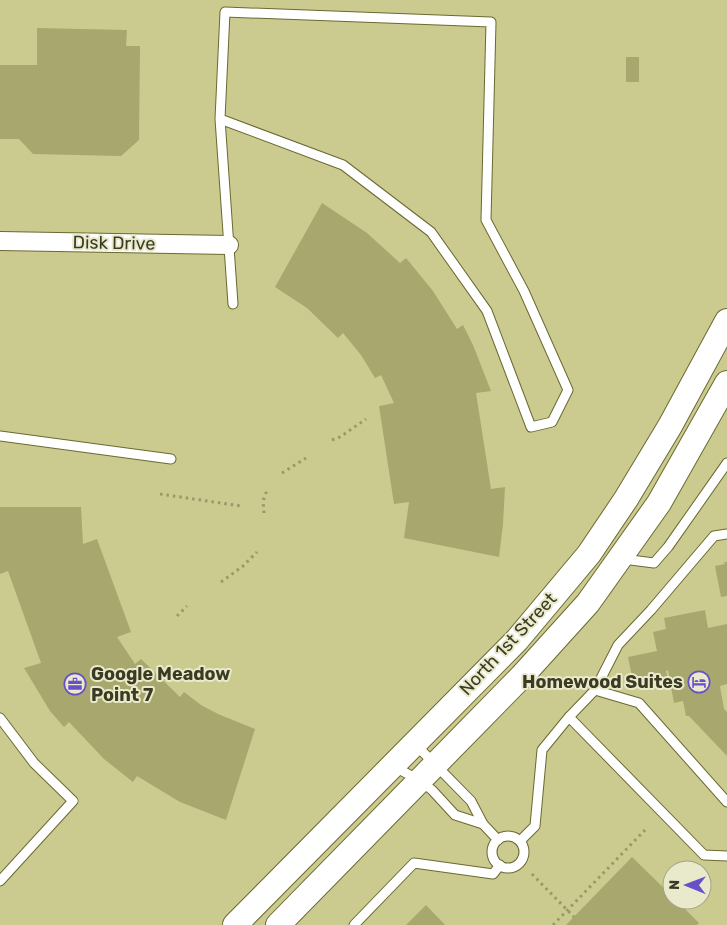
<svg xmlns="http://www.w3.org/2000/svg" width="727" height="925" font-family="Rubik,sans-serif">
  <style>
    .building { fill: #a8a86e }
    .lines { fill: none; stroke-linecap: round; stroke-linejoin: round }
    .service-casing { stroke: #6a6931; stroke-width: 11 }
    .minor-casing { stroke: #6a6931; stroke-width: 20 }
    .secondary-casing { stroke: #6a6931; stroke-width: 26 }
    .path { stroke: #989869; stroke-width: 3; stroke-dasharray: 2.5 4; stroke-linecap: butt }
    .service { stroke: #fff; stroke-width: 9 }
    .minor { stroke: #fff; stroke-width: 18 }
    .secondary { stroke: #fff; stroke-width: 24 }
    .labels { text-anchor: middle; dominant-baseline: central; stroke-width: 4; stroke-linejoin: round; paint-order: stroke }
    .street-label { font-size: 18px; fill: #3b3b23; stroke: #e9eacc }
    .poi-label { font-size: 18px; font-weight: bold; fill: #3b3b23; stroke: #e9eacc; text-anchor: start }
  </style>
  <rect width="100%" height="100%" fill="#cbcb90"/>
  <!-- building -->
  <g class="building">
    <polygon points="37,28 127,30 126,46 140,46 139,140 121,156 33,154 19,139 0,139 0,65 37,65"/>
    <rect x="626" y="57" width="13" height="25"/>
    <polygon points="322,203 367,233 400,263 406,258 433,291 457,329 463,325 473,345 491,391 476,393 491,489 505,487 503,524 499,557 404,538 409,502 394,504 379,406 394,403 381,375 375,378 361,355 343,333 338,338 307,308 275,287"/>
    <polygon points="0,507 81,507 83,544 97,539 131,632 117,637 135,664 141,659 180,697 184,692 201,705 218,714 255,729 226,820 180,802 137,776 133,782 104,759 69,722 64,727 50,711 24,668 41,663 8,571 0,574"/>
    <polygon points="724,562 727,562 727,596 721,597 715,566 725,564"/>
    <polygon points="705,610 708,628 727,624 727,684 720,686 724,709 727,712 727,756 689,716 686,716 683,701 674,703 668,670 666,671 668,680 634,687 628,657 657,651 653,632 666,629 664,618"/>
    <polygon points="632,857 672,896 672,900 676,900 699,923 697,925 566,925"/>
    <polygon points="426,905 445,925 406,925"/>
  </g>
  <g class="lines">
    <!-- service casing -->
    <g class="service-casing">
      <g id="service">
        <polyline points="220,119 343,165 431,232 487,311 531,427 552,422 568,390 524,291 486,220 491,22 225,12 220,119 233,304"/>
        <polyline points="0,436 171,459"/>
        <polyline points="623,559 654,563 668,547 727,463"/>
        <polyline points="595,690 639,703 727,802"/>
        <polyline points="569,717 595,690 618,645 651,610 714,536 727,534"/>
        <polyline points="0,718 34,763 73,801 0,881"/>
        <polyline points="415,744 471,801 483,824 498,840"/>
        <polyline points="393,766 419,780 432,790 455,815 483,824"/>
        <circle cx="508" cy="852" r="16"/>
        <polyline points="520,841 535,826 542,750 569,717 704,855 727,856"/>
        <polyline points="354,925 414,863 493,874 500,865"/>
      </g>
    </g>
    <!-- minor casing -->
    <g class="minor-casing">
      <polyline id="minor" points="0,241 229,245"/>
    </g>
    <!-- secondary casing -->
    <g class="secondary-casing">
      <g id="secondary">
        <polyline points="235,925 517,640 589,554 626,499 670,426 727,321"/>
        <polyline points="278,925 522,676 588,603 659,503 727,383"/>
      </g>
    </g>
    <!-- path -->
    <g class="path">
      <polyline points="332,440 340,437 366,419"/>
      <polyline points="282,473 306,458"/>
      <polyline points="160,494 241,506"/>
      <polyline points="264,513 263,501 267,490"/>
      <polyline points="221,582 243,566 257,552"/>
      <polyline points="177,616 187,606"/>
      <polyline points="532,874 574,917"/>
      <polyline points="553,925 645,830"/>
    </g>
    <!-- service -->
    <use href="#service" class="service"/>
    <!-- minor -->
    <use href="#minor" class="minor"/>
    <!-- secondary -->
    <use href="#secondary" class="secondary"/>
  </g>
  <!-- icons -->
  <defs>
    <g id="hotel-ring" transform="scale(1.125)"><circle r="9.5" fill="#e9eacc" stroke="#6950c9" stroke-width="1.5"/><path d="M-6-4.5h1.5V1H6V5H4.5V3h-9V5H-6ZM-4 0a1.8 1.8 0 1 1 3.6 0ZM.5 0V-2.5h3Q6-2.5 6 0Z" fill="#6950c9"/></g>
    <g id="office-ring" transform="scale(1.125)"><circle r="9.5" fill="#e9eacc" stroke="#6950c9" stroke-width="1.5"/><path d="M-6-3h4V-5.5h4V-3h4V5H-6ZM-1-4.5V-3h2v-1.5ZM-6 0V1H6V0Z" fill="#6950c9"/></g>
  </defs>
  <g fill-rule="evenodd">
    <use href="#hotel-ring" x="699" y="682"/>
    <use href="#office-ring" x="75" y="684"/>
  </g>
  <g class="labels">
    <!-- street labels -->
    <g class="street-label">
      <text transform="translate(114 243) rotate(1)">Disk Drive</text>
      <text transform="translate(508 644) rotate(-47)">North 1st Street</text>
    </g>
    <!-- poi labels -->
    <g class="poi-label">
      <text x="91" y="674">Google Meadow<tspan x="91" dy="21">Point 7</tspan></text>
      <text x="683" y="682" text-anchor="end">Homewood Suites</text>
    </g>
  </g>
  <!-- north arrow -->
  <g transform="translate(687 885) rotate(271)"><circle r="24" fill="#e9eacc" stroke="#a3a488"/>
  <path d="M0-4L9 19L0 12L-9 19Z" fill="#6950c9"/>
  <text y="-8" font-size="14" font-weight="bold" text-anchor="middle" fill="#3b3b23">N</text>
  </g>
</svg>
